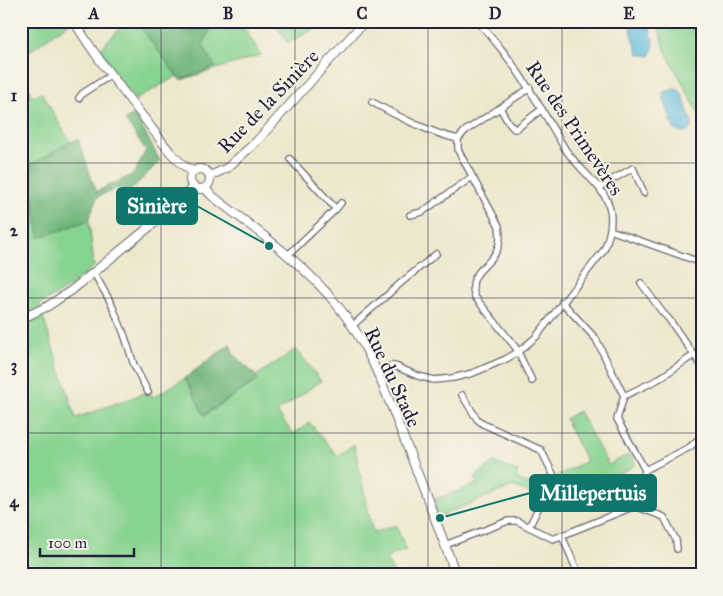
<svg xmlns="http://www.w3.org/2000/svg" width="723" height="596" font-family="'IM FELL Great Primer',serif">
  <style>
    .green { fill: #87d390; stroke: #547a66 }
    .forest { fill: #6db57a; stroke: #486c5a }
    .water { fill: #5dbbdb; stroke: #406e8b }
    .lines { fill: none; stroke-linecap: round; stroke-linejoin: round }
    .minor-casing { stroke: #69676e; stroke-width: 8 }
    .tertiary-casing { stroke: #69676e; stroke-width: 10 }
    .minor { stroke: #fff; stroke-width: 5.5 }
    .tertiary { stroke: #fff; stroke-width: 8 }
    .grid { fill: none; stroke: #22223b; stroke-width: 1; stroke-opacity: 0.55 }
    .labels { text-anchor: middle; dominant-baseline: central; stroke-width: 4; stroke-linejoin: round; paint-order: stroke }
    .street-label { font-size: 20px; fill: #22223b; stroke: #f7f3e8 }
    .leader { fill: none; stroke: #0f766e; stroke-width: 2 }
    .callout-dot { fill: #0f766e; stroke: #f7f3e8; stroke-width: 2 }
    .callout { fill: #0f766e; stroke: #0f766e; stroke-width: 2 }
    .callout-label { font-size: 21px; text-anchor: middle; font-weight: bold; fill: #fff }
    .neatline { fill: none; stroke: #22223b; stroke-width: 2 }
    .grid-label { font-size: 16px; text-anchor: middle; font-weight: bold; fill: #22223b }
  </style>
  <rect width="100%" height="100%" fill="#f7f3e8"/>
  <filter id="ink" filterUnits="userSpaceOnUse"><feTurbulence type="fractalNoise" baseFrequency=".02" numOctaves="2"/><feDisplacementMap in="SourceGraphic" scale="10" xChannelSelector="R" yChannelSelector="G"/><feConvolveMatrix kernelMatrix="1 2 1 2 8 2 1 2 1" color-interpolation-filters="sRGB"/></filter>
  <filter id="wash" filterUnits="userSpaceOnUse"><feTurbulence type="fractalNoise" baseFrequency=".0096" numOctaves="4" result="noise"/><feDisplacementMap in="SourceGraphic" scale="20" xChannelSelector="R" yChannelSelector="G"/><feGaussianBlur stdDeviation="1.12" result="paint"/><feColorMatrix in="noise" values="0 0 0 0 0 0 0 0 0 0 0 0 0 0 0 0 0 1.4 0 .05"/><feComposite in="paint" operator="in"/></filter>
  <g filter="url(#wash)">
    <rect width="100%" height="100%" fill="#ede7cc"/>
    <!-- green -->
    <g class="green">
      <polygon points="21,21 68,21 69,23 23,56 31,96 42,93 70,142 30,166 39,237 89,220 94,266 66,289 39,305 76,418 150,391 153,398 185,378 205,415 258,380 256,376 296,349 321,381 277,412 293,434 310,423 338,456 354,444 373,533 396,525 406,550 386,558 395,575 21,575"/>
      <polygon points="124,21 240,21 261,55 181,80 177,76 135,100 98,51 125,23"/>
      <polygon points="273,21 330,21 288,43"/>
      <polygon points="657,21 702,21 702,117 696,109 665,50"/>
      <polygon points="579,411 608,465 630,454 636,465 613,477 627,505 612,510 599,484 557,501 550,498 553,493 549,491 557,476 586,461 565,419"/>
      <polygon points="494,462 518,472 516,478 537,489 534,495 513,486 438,517 433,500 477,484 475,477"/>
    </g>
    <!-- forest -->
    <g class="forest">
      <polygon points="136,21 202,21 209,31 203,45 215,67 180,80"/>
      <polygon points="135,114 160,161 126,195 118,188 97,197 89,220 39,238 30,166 70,142 78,139 97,194 97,191 134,174 146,150 125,120"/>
      <polygon points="230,344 234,355 256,376 258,380 204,415 185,378"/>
    </g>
    <!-- water -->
    <g class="water">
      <polygon points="634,21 648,21 654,46 650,56 638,54 630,26"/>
      <path d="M677,88l4,4 11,30c1,10 -10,13 -18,7l-10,-30 -1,-6z"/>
    </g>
  </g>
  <g filter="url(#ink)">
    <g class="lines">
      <!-- minor casing -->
      <g class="minor-casing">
        <g id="minor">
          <path d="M530,88l-65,43 -7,8v11l41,76c1,8 2,16 -2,24 -8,18 -31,22 -22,47l41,51 16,33"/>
          <polyline points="79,98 83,93 111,75"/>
          <path d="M372,102c27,15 56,30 86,37"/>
          <polyline points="500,108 508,122 514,129 516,129 542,109"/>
          <polyline points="599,187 633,168 644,193"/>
          <polyline points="336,209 341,203"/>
          <polyline points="410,215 422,212 472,177"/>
          <polyline points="610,230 694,260"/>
          <polyline points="287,256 336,209 290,159"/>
          <polyline points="94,273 111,303 124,334 134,365 148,392"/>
          <polyline points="641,283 663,313 668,318 702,366"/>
          <polyline points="562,302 596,339 624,396 617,419 645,470"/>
          <polyline points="352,326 402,282 436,254"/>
          <path d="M377,371l13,-5h5l23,10 16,4 19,-2 20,-5 33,-14 12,-7 18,-15 68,-87c22,-55 -12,-63 -39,-101 -20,-34 -39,-68 -63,-99 -8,-10 -16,-20 -25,-29"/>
          <polyline points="462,395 477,419 483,424 541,450 554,476 529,527"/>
          <polyline points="624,396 657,380 694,355"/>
          <polyline points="635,506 664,517 676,540 677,549"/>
          <polyline points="562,536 579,575"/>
          <polyline points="445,545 508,521 517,521 553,539 635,506 645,470 690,447 702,436"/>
          <polyline points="636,573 638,575"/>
        </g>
      </g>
      <!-- tertiary casing -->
      <g class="tertiary-casing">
        <g id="tertiary">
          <path d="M74,21c20,34 46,66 70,97 15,19 28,41 49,54"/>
          <circle cx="200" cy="179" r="10"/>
          <polyline points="210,176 227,168 256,142 365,21"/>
          <path d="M205,188l6,7c43,34 92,67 126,110 32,39 48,85 66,131 18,46 36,92 53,139"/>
          <polyline points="21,319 48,306 72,290 153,224 180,201 193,187"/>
        </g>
      </g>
      <!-- minor -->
      <use href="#minor" class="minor"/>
      <!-- tertiary -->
      <use href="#tertiary" class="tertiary"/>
    </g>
  </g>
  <!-- grid -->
  <path class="grid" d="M161,21v554M295,21v554M428,21v554M562,21v554M21,163h681M21,298h681M21,433h681"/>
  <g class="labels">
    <!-- street labels -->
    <g class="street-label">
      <text transform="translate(268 101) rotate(-46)">Rue de la Sinière</text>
      <text transform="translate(575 128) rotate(56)">Rue des Primevères</text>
      <text transform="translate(393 377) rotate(65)">Rue du Stade</text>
    </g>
  </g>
  <!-- callouts -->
  <path class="leader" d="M269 246L197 206M440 518L530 493"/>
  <g class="callout-dot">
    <circle cx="269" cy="246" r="5"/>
    <circle cx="440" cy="518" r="5"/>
  </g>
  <g class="callout">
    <rect x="117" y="188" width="80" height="36" rx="5"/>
    <rect x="530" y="475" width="126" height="36" rx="5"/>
  </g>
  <g class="callout-label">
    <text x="157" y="213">Sinière</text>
    <text x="593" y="500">Millepertuis</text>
  </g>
  <!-- margin -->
  <rect width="723" height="596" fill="none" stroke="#f7f3e8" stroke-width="55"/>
  <!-- scale -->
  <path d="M40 548v8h94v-8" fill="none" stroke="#22223b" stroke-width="2.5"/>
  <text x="48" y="548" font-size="15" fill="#22223b" stroke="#f7f3e8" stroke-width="4" paint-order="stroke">100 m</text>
  <rect x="28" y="28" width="668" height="540" class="neatline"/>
  <g class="grid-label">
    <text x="94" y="19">A</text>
    <text x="228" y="19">B</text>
    <text x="362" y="19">C</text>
    <text x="495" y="19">D</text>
    <text x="629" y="19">E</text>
    <text x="14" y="101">1</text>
    <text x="14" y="236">2</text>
    <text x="14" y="371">3</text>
    <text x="14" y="507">4</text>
  </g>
</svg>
